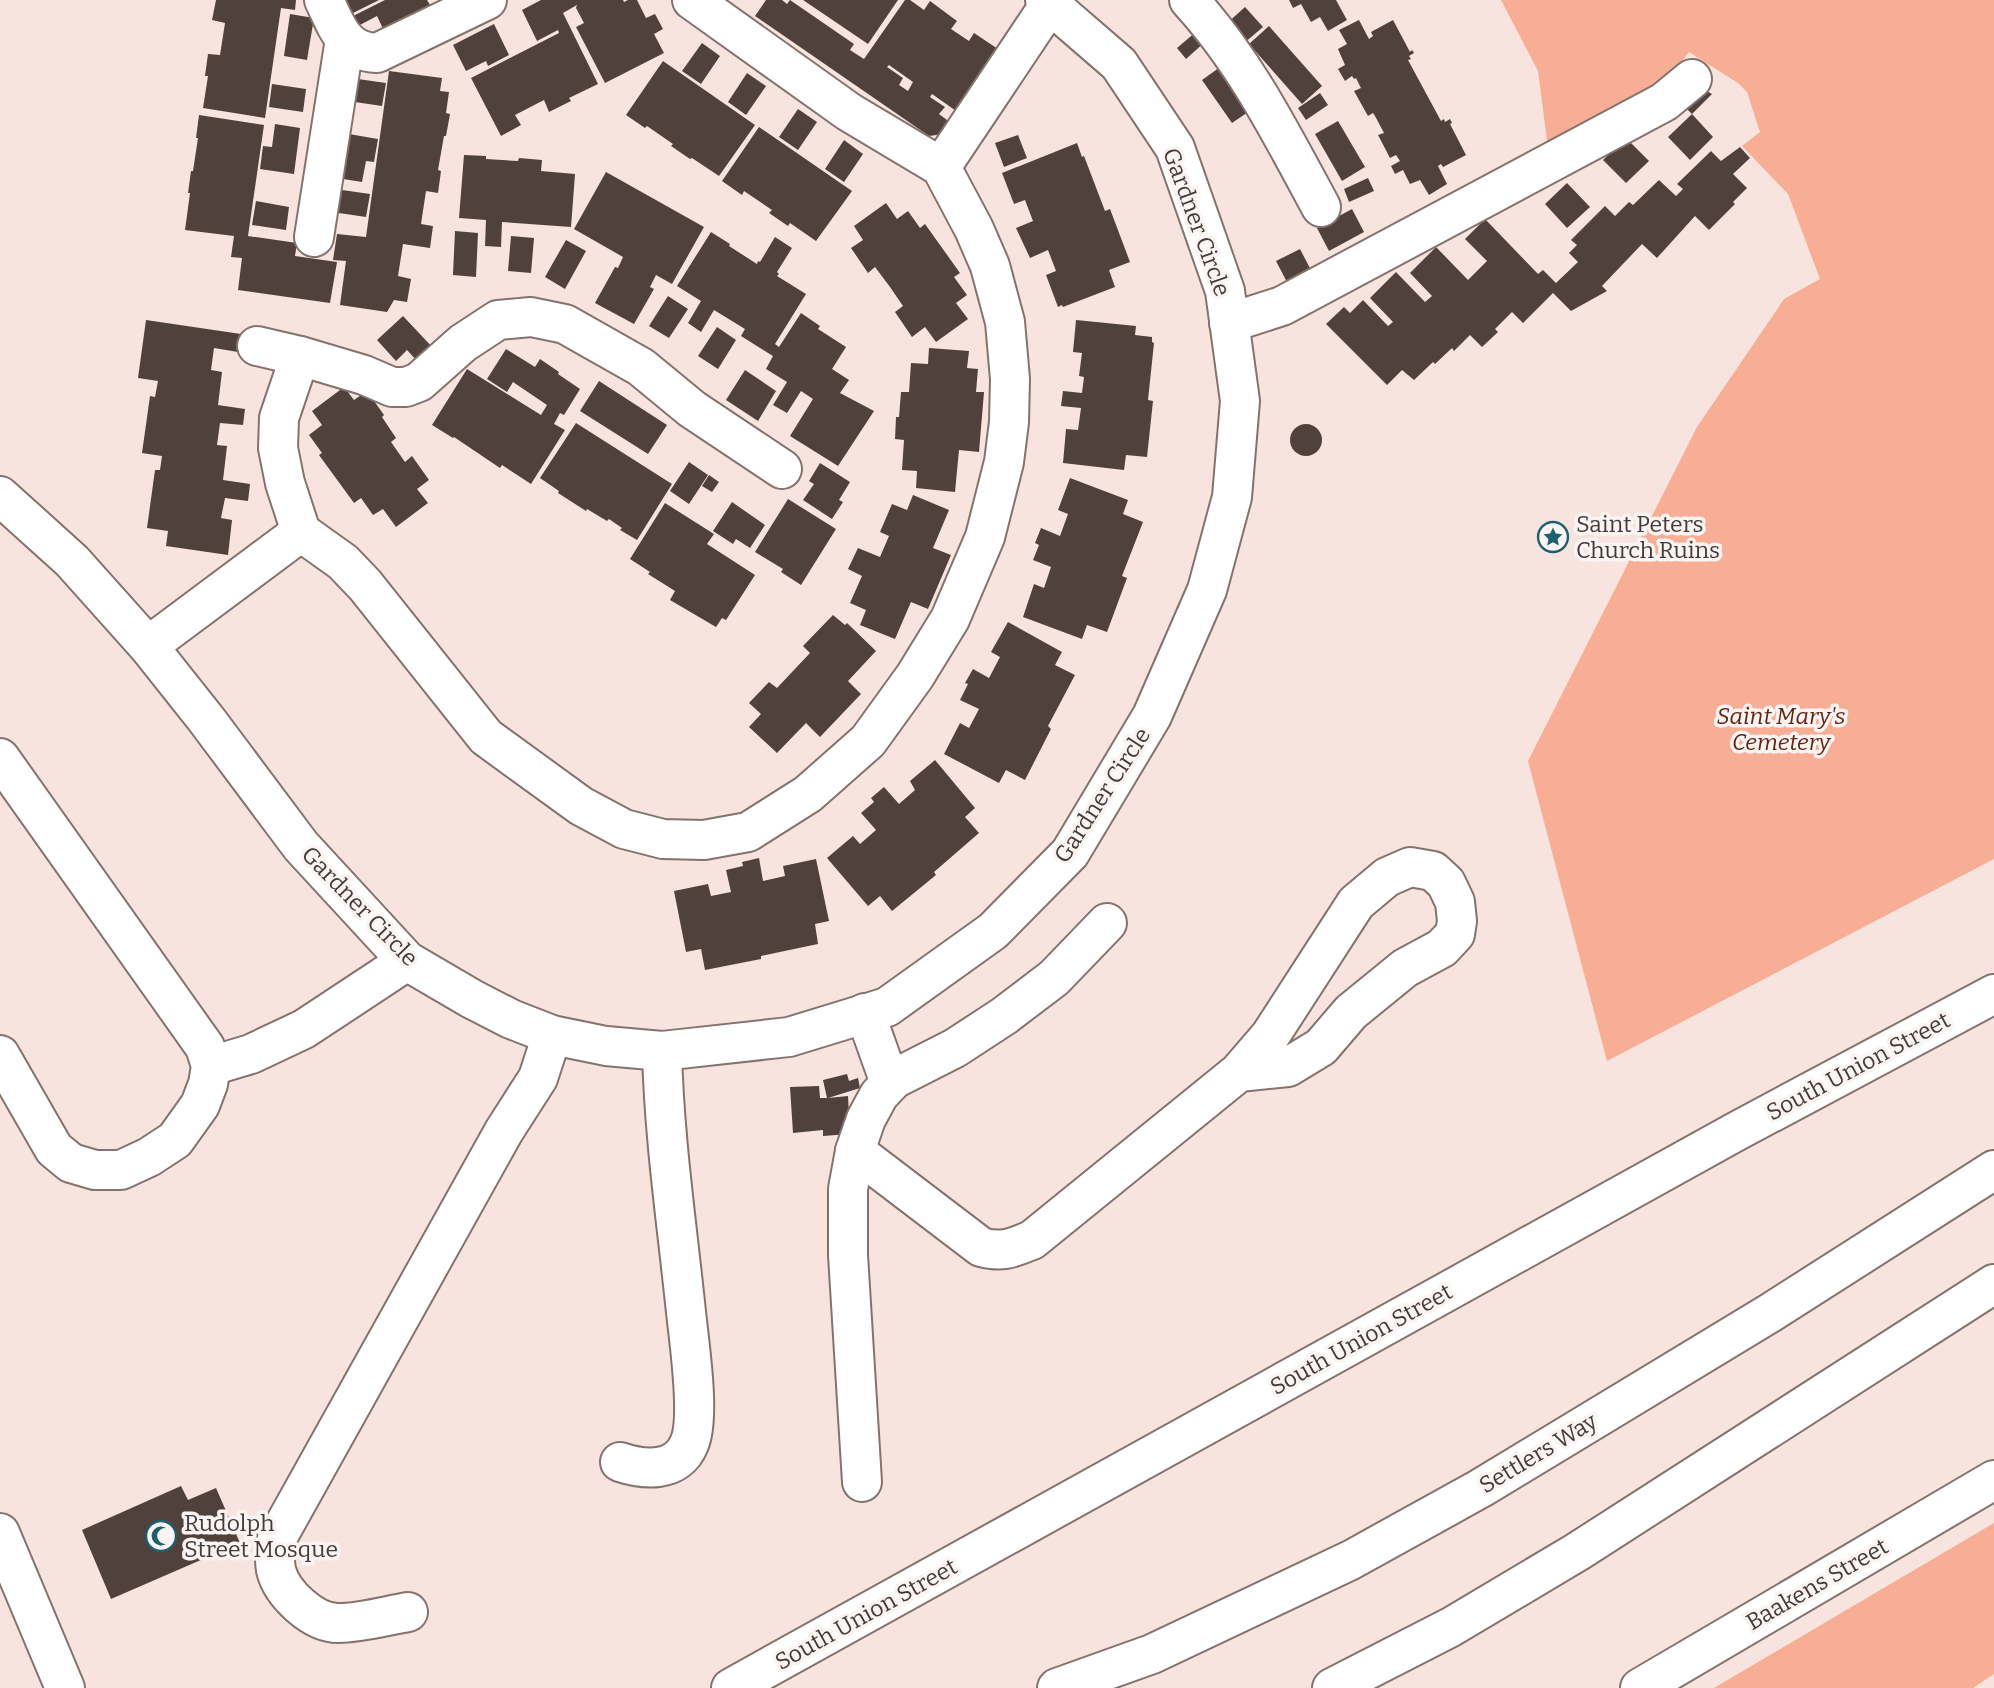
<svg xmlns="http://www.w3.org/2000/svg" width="1994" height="1688" font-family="Bitter,serif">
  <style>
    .green { fill: #f8ad95 }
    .building { fill: #51413c; fill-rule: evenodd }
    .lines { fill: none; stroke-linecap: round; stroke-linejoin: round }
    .minor-casing { stroke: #84736d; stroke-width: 42 }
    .major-casing { stroke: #84736d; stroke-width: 42 }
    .highway-casing { stroke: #84736d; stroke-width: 42 }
    .minor { stroke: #fff; stroke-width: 38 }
    .major { stroke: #fff; stroke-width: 38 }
    .highway { stroke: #fff; stroke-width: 38 }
    .labels { text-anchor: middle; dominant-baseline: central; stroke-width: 7; stroke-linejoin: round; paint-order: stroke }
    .street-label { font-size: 23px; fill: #433b39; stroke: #fcf4f2 }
    .poi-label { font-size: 23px; fill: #433b39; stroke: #fcf4f2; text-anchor: start }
    .park-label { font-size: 23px; font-style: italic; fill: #632612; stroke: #fcf4f2 }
  </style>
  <rect width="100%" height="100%" fill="#f8e4de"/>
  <!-- green -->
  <g class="green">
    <polygon points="1501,0 1994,0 1994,859 1607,1061 1528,761 1697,427 1784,299 1820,279 1788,194 1742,146 1760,132 1747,92 1738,83 1689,52 1664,85 1548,148 1538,71"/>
    <polygon points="1994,1523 1994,1674 1973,1688 1714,1688"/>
  </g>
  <!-- building -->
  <g class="building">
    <polygon points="216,0 296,0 295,10 281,8 265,118 203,108 208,76 205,76 208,54 220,55 225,23 212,20"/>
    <polygon points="344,0 379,0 351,14"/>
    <polygon points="385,0 427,0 433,10 386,35 377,16 358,26 353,16"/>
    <polygon points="541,0 623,0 624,2 628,0 637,0 646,18 655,14 663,29 654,34 664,53 605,83 576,27 584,23 576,8 577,5 563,13 598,84 569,98 571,101 549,112 544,100 515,115 521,125 501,136 471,78 559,33 558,30 537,41 522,10"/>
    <path d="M766,0h16l5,4 3,-4 64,44 -4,6 14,9 41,-59h5l14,10 6,-9 27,20 -6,8 18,12 5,-8 27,18 -42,62 -27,-19 -2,3 15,10 -6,7 12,9 -7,11 -15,2 -174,-120zM889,65l24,17 -5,9 -9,-6 4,-7 -16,-11z"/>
    <polygon points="803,0 898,0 868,44"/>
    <polygon points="1289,0 1336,0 1347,20 1328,31 1320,17 1311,22 1301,4 1293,8"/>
    <polygon points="1245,7 1263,27 1243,44 1225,25"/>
    <polygon points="290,14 314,18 307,60 284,56"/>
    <polygon points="1359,20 1369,39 1373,36 1371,32 1393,20 1410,52 1412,50 1414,53 1409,56 1411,59 1408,60 1441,121 1444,119 1445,122 1450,119 1452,123 1450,124 1466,155 1443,167 1441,164 1438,166 1447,184 1429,195 1420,180 1410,184 1403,170 1395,174 1391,166 1400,161 1396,155 1390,158 1378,135 1384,133 1375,116 1373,113 1368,116 1354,91 1361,88 1356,78 1354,79 1352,76 1345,81 1338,69 1345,65 1338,49 1347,44 1339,30"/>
    <polygon points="494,24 509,55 488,66 486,61 466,71 453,45"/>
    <polygon points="1269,26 1322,86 1302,104 1249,44"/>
    <polygon points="1197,31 1206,41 1186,59 1177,48"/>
    <polygon points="702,43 720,56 701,84 682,71"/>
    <polygon points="663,61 755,125 719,176 692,158 690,159 671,146 673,144 647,126 645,128 626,115"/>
    <polygon points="1223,65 1254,108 1232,123 1202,80"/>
    <polygon points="389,71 442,78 440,91 449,92 446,113 450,114 446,136 444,136 438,170 441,171 438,193 426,191 421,224 433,226 430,248 403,244 398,276 411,279 407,302 394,300 387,312 340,305 346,261 333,260 337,234 366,237"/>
    <polygon points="747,73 766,86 746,115 728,102"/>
    <polygon points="351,78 386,83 382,106 348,101"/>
    <polygon points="272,84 306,89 303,112 269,107"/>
    <polygon points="1705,90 1712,94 1692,114 1713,137 1690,160 1668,137 1692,114 1685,107"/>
    <polygon points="1320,93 1328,105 1306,120 1298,108"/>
    <polygon points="798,109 817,122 798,150 779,137"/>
    <polygon points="199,115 264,125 248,236 297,243 295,256 337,262 330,303 238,290 242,258 231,257 234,236 185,230 190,193 188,193 191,171 193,171 198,138 196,138"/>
    <polygon points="1338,121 1365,167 1342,181 1315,134"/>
    <polygon points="275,124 300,128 294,174 260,169 263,146 272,147"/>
    <polygon points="759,127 852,191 816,241 790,223 788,226 769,213 772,210 744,191 742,195 722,181"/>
    <polygon points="343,133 378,139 374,162 366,161 362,182 337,178"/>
    <polygon points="1018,135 1027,158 1004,167 995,143"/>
    <polygon points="1626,138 1649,161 1626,183 1603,160"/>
    <polygon points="844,140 863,154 844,182 825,169"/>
    <polygon points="1077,143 1082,157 1084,156 1105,211 1110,209 1130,262 1109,270 1115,287 1063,307 1062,305 1058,307 1046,275 1056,271 1048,250 1030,258 1016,228 1033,221 1025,200 1014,204 1002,173"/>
    <polygon points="1740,147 1750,158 1733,174 1747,188 1733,202 1735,204 1709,230 1695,216 1657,258 1642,244 1602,286 1607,291 1571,311 1553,293 1523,323 1512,312 1495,329 1498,332 1482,347 1470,335 1454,351 1452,348 1435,364 1433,362 1414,380 1402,370 1387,385 1326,324 1344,307 1350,313 1363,300 1388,326 1393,322 1370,298 1396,272 1425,302 1432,296 1410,273 1436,247 1468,280 1487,261 1465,239 1485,219 1538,274 1543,270 1556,283 1578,262 1569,253 1577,245 1571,240 1605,206 1615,216 1629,202 1633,205 1659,180 1676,196 1683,189 1677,184 1711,151 1721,161"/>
    <polygon points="464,155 486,156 486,159 518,161 519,158 542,160 541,171 575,174 571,227 502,222 501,247 485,246 486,220 459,218"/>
    <polygon points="606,172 704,227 672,284 656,275 650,287 654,289 634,324 595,303 615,267 618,268 623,257 574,229"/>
    <polygon points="1368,178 1374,191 1349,202 1344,189"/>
    <polygon points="1567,183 1590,207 1567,228 1545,204"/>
    <polygon points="335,189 370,194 366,217 332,212"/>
    <polygon points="256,201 289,207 286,230 252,225"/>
    <polygon points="886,203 897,219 908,211 920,228 925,224 960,273 954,277 967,295 956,303 968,319 936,342 925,327 912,337 895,312 903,306 890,287 875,267 868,273 851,248 863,240 854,226"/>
    <polygon points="1352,209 1364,232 1329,251 1317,228"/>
    <polygon points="455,231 478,233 476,277 453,275"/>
    <polygon points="711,232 730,244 729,246 757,264 758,261 760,262 775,237 792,248 777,272 779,274 777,276 806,294 775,344 779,347 801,313 820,326 818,329 846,347 832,369 849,380 840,393 874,411 838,466 790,436 813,399 801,391 787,413 773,405 787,382 766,369 773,356 741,336 745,329 714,310 701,332 688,323 701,301 677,286"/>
    <polygon points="511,236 534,238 531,273 508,271"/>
    <polygon points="566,240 586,251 565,289 545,277"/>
    <polygon points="1300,249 1313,274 1289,286 1276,261"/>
    <polygon points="668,296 688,309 669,338 649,326"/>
    <polygon points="403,316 434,349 419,363 407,350 396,361 377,340"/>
    <polygon points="146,320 241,334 238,352 214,348 211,370 222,372 218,405 245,409 243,425 220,423 217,445 227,446 223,480 250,484 248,501 225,498 221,518 232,520 228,555 166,546 168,531 147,528 155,470 160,470 162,456 142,453 150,396 155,397 158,381 138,378"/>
    <polygon points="1076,320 1136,326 1135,335 1152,337 1152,342 1154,343 1148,400 1153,401 1147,457 1126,455 1124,470 1063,463 1066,429 1078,430 1081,408 1061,406 1063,391 1082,393 1084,377 1079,376 1082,353 1073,352"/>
    <polygon points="717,327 736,340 718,369 698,356"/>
    <polygon points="929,348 969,351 967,368 978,369 976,392 984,392 979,452 959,450 955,492 916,488 917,471 902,470 904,440 895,439 896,417 899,417 901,392 909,392 911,363 928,364"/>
    <polygon points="506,349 535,367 540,359 559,372 558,374 580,389 564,415 560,413 554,424 565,430 531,484 502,465 500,468 454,437 453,438 432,425 467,369 541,415 547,405 513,382 507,392 487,379"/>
    <polygon points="745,370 776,391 758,421 726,400"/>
    <polygon points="599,381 667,425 648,454 580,411"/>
    <polygon points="344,387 354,400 367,391 384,415 382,417 396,438 391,442 405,462 412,456 429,480 417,489 428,503 396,527 383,509 373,515 361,498 354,503 319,455 322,453 309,435 322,425 312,411"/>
    <polygon points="576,423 672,484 637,540 620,530 622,528 609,519 607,521 587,509 586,511 558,493 559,491 540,478"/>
    <circle cx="1306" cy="440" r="16"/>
    <polygon points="689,462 708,475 689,504 670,491"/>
    <polygon points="820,463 850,482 839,500 843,502 832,519 803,500 814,484 809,481"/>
    <polygon points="709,475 719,482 712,492 702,486"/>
    <polygon points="1070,478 1128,500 1123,514 1143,522 1122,576 1127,578 1107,632 1087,625 1082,639 1023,617 1034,584 1044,588 1051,567 1033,560 1039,545 1035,543 1041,528 1060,536 1068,514 1058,510"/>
    <polygon points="913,495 949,510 933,548 951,555 928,609 911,602 895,639 860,625 866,610 850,603 862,576 848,569 858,548 880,557 889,536 880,532 892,504 907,510"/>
    <polygon points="788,499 836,529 801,585 781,572 783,569 755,552"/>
    <polygon points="732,502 765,525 750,548 736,539 733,544 713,531"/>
    <polygon points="665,503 714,534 707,544 755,575 726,620 722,618 716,627 670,600 675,591 648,574 650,572 630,559"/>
    <polygon points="833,615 845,625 847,623 876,651 848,681 861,694 820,737 806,723 777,753 749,727 761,714 749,703 769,682 777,688 793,671 810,653 803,646"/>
    <polygon points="1008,622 1062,652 1055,665 1075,675 1048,726 1051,729 1025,780 1006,770 999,783 944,754 960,723 969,728 979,709 960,700 968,684 965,683 973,669 989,678 1000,657 991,652"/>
    <polygon points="935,760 975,808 965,817 979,833 934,872 936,875 892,911 880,896 868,906 827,858 853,836 860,844 876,830 861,813 874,802 871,798 884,787 899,804 915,790 910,781"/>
    <polygon points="759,858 763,881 785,876 783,866 816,859 829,921 815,924 818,944 761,956 761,959 705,970 701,949 686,952 674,891 708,884 711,896 731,892 726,870 743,866 742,862"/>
    <polygon points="847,1074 849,1081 858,1078 860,1088 828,1098 848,1096 850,1134 823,1136 823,1130 793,1133 790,1087 819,1086 820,1098 827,1098 823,1080"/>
    <polygon points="181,1486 188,1500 216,1488 240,1543 111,1599 82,1530"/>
  </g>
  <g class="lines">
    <!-- minor casing -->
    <g class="minor-casing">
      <g id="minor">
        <path d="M324,0c13,27 20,52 53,53l110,-53"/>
        <path d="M1189,0c56,61 93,135 132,207"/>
        <polyline points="941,167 1050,4"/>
        <polyline points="314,237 345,39"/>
        <polyline points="1229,323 1282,306 1664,102 1692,79"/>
        <polyline points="257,346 300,356 364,375 392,387 406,387 419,382 463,343 498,320 531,317 565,324 641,367 692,409 782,469"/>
        <polyline points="300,356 279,418 278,448 285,483 301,532 343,562 365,585 486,737 581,806 624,829 663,839 704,840 748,832 808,794 868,741 915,676 950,619 985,537 1004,462 1009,422 1010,379 1005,322 990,266 974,229 941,167 849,112 692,0"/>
        <polyline points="0,496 72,561 148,646 206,719 301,846 407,961 472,999 511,1019 552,1035 606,1046 662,1051 789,1037 887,1007 993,931 1070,853 1152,716 1207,590 1232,497 1240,401 1225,291 1175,148 1119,64 1045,0"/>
        <polyline points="148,646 301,532"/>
        <polyline points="0,758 205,1047 211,1066 208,1084 200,1105 175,1140 149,1157 121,1170 95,1170 71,1163 54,1149 0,1055"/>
        <polyline points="865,1013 890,1083"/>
        <polyline points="211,1066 251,1054 304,1029 407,961"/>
        <path d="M855,1151l126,96c22,6 31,1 51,-7l207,-168 31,-36 86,-133 31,-26 23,-10 23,4 13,12 9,19 2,19 -2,13 -13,14 -37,20 -54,44 -30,35 -33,20 -49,5"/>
        <path d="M620,1462c24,8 57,11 69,-18 12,-26 0,-102 -3,-132 -9,-87 -22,-174 -24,-261"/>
        <polyline points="862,1482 848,1255 848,1189 855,1151 866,1119 879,1095 894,1079 955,1048 1004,1016 1054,978 1107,923"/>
        <path d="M408,1612c-23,4 -47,11 -70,11 -25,0 -56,-29 -62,-53 -2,-11 -1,-21 1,-32l227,-407 34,-53 14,-43"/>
        <polyline points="731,1688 1737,1131 1994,994"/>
        <polyline points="1640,1688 1994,1480"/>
      </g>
    </g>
    <!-- major casing -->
    <g class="major-casing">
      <polyline id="major" points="0,1533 65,1688"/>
    </g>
    <!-- highway casing -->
    <g class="highway-casing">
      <g id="highway">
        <polyline points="1057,1688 1152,1654 1351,1560 1481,1488 1770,1313 1994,1170"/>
        <polyline points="1332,1688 1451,1627 1577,1552 1994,1284"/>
      </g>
    </g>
    <!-- minor -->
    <use href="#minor" class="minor"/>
    <!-- major -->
    <use href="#major" class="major"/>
    <!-- highway -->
    <use href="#highway" class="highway"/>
  </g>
  <!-- icons -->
  <defs>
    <g id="sight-ring" transform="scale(1.575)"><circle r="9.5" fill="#fcf4f2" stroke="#1b6172" stroke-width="1.5"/><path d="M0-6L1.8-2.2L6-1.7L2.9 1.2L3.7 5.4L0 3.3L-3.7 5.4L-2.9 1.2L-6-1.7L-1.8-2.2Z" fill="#1b6172"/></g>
    <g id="mosque-ring" transform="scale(1.575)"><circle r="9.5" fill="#fcf4f2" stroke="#1b6172" stroke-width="1.5"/><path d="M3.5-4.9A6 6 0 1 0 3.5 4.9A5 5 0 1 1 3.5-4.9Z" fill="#1b6172"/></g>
  </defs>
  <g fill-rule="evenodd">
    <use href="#sight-ring" x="1553" y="537"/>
    <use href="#mosque-ring" x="161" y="1536"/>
  </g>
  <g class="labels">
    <!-- street labels -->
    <g class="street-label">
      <text transform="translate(1197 222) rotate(70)">Gardner Circle</text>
      <text transform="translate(1102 795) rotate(-57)">Gardner Circle</text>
      <text transform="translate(360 906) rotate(46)">Gardner Circle</text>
      <text transform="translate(1858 1066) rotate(-28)">South Union Street</text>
      <text transform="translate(1361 1339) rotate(-29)">South Union Street</text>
      <text transform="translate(1538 1453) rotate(-31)">Settlers Way</text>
      <text transform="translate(1817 1584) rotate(-30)">Baakens Street</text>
      <text transform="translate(866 1614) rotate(-29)">South Union Street</text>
    </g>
    <!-- poi labels -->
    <g class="poi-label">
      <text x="1576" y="524">Saint Peters<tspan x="1576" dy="26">Church Ruins</tspan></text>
      <text x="184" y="1523">Rudolph<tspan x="184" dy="26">Street Mosque</tspan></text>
    </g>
    <!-- park labels -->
    <g class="park-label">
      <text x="1781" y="716">Saint Mary's<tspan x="1781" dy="26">Cemetery</tspan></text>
    </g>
  </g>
</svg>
